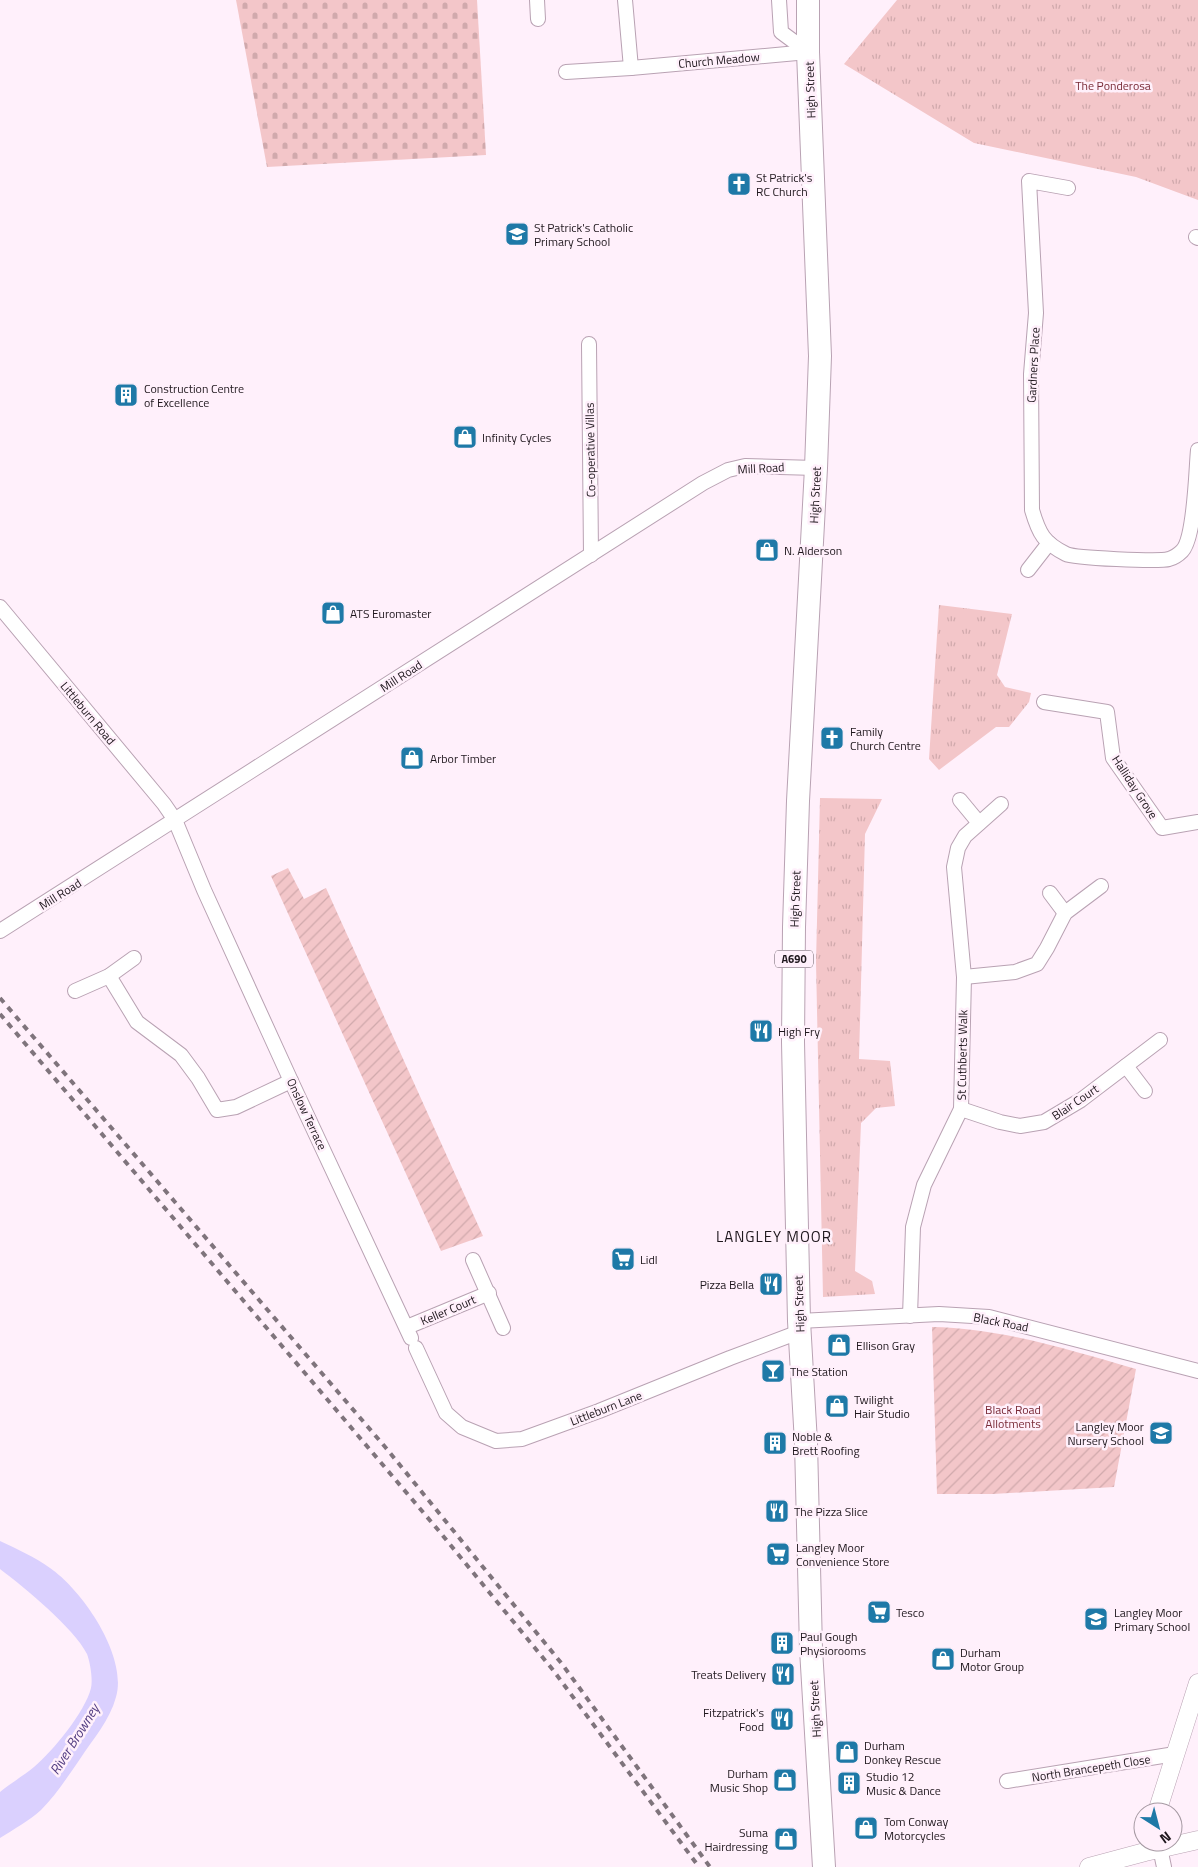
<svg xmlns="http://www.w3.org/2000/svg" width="1198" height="1867" font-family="'Titillium Web',sans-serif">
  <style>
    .grass { fill: url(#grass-tufts) }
    .cemetery { fill: url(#cemetery-stones) }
    .garden { fill: url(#garden-furrows) }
    .water { fill: #dad0fe }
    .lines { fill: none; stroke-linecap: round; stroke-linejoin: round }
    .minor-casing { stroke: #b9a2b3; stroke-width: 16 }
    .tertiary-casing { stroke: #b9a2b3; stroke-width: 19 }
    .primary-casing { stroke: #b9a2b3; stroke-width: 24 }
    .minor { stroke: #fff; stroke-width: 14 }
    .tertiary { stroke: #fff; stroke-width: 18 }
    .primary { stroke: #fff; stroke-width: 22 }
    .rail { stroke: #7f747c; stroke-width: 4; stroke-dasharray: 6 6; stroke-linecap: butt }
    .labels { text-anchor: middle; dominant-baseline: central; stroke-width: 5; stroke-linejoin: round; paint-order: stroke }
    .shield { fill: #fff0fb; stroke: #625860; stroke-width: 1 }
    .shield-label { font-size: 11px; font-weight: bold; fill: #1f171d }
    .street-label { font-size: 12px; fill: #1f171d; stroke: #fff0fb }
    .park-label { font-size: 12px; fill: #792a37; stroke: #fff0fb }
    .poi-label { font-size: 12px; fill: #1f171d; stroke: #fff0fb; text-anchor: start }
    .water-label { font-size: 14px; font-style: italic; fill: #513c80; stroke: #fff0fb }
    .quarter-label { font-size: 15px; letter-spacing: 1px; fill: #1f171d; stroke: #fff0fb }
  </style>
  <defs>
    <pattern id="grass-tufts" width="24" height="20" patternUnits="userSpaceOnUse" patternTransform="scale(1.25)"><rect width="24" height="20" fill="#f3c6c9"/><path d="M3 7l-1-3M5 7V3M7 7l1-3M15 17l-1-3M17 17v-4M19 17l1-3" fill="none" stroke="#d0a9ac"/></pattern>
    <pattern id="cemetery-stones" width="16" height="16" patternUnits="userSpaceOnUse" patternTransform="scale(1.25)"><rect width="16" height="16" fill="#f3c6c9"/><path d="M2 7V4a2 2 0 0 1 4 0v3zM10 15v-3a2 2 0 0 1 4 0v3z" fill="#d0a9ac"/></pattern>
    <pattern id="garden-furrows" width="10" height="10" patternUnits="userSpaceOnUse" patternTransform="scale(1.25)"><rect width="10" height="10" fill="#f3c6c9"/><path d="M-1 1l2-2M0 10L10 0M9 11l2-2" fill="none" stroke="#d0a9ac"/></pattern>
  </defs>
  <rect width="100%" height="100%" fill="#fff0fb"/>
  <!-- grass -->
  <g class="grass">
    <polygon points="897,0 1198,0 1198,200 1136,177 974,143 844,64"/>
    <polygon points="939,605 1012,614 997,675 1005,687 1031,693 1029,702 1009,727 996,727 939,770 929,759"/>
    <polygon points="820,798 882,799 865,834 859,1059 890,1061 895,1106 876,1108 861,1123 855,1271 872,1281 875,1294 823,1297 816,962"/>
  </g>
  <!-- cemetery -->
  <polygon class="cemetery" points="236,0 477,0 486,155 267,167"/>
  <!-- garden -->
  <g class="garden">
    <polygon points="288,868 304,899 326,888 483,1236 441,1251 271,876"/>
    <path d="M932,1327c69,1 137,23 204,42l-22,118 -121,7h-56z"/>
  </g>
  <!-- water -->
  <path class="water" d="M0,1541c17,8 35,16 50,27 32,22 78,88 66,129 -6,23 -23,42 -36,62 -12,17 -24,36 -39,51 -12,11 -27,19 -41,28v-46c11,-9 23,-16 34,-25 19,-16 51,-55 57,-79 2,-9 -1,-26 -4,-34 -13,-26 -63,-67 -87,-85z"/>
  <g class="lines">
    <!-- minor casing -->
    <g class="minor-casing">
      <g id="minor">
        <polyline points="537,0 538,19"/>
        <polyline points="625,0 631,68"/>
        <polyline points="779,0 781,32 808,52"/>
        <polyline points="566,72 631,68 808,52"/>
        <path d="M1068,188l-39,-7 7,132 -5,61 1,136c7,24 12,33 34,44 8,4 93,8 103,5 4,-1 10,-5 13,-8 13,-13 14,-81 16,-101"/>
        <polyline points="1196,237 1198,238"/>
        <polyline points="589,344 591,555"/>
        <polyline points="1028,570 1049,543"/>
        <polyline points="0,607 164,804 175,820 204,890 291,1081 411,1338"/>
        <polyline points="1044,702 1107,712 1113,758 1162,828 1198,822"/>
        <polyline points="960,800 979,823"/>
        <polyline points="1050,893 1065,913"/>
        <polyline points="0,931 703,483 728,470 745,466 816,468"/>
        <polyline points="109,976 137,1022 181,1055 198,1078 217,1110 236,1107 291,1081"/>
        <polyline points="964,977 1015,972 1037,964 1047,948 1065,913 1101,886"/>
        <polyline points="75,991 109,976 134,958"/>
        <polyline points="1126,1066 1145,1091"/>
        <polyline points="961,1109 1000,1122 1020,1126 1044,1122 1081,1100 1160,1040"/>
        <polyline points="473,1260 503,1328"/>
        <polyline points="910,1316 913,1227 924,1185 961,1109 964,977 954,867 958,848 965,836 1001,804"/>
        <polyline points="799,1321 939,1314 989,1317 1198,1371"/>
        <polyline points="407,1327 489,1293"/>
        <polyline points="416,1348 446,1413 462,1427 496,1441 522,1439 599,1411 730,1358 799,1332"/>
        <polyline points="1007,1781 1175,1754"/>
        <polyline points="1160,1848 1164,1867"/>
      </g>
    </g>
    <!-- tertiary casing -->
    <g class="tertiary-casing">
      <g id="tertiary">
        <polyline points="1157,1812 1198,1683"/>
        <polyline points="1089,1867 1145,1852 1198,1840"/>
      </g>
    </g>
    <!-- primary casing -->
    <g class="primary-casing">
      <polyline id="primary" points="808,0 808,52 820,356 816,468 798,801 794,927 793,1042 799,1321 806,1443 811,1649 824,1867"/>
    </g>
    <!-- minor -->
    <use href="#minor" class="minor"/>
    <!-- tertiary -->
    <use href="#tertiary" class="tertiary"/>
    <!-- primary -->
    <use href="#primary" class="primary"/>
    <!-- rail -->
    <g class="rail">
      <polyline points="0,998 386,1448 562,1664 710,1867"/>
      <polyline points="0,1014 439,1531 553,1670 699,1867"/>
    </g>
  </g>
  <!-- icons -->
  <defs>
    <g id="church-square" transform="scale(1.25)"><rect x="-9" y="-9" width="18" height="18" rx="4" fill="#1e79a7" stroke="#fff0fb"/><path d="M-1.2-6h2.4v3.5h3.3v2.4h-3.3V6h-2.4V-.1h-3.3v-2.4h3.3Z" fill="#fff"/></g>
    <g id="school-square" transform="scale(1.25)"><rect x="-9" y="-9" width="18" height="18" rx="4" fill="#1e79a7" stroke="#fff0fb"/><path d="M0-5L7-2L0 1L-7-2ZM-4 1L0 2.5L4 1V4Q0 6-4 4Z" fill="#fff"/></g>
    <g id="building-square" transform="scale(1.25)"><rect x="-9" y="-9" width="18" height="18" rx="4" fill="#1e79a7" stroke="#fff0fb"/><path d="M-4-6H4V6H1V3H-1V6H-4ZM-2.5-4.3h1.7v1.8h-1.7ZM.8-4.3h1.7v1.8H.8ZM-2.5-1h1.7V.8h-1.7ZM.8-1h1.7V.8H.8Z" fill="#fff"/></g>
    <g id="shop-square" transform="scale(1.25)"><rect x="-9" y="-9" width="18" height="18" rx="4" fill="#1e79a7" stroke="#fff0fb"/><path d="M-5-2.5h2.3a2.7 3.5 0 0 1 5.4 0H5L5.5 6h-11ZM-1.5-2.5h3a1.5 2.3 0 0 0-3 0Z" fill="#fff"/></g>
    <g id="restaurant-square" transform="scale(1.25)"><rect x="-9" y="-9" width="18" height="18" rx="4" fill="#1e79a7" stroke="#fff0fb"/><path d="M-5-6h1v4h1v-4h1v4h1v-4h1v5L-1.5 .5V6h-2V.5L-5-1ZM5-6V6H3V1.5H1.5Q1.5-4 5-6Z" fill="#fff"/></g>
    <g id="supermarket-square" transform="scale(1.25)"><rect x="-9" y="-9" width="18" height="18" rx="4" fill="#1e79a7" stroke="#fff0fb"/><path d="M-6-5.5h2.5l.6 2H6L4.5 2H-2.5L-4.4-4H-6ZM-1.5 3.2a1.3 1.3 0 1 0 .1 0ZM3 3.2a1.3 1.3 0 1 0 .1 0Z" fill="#fff"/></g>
    <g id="bar-square" transform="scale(1.25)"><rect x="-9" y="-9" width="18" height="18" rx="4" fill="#1e79a7" stroke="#fff0fb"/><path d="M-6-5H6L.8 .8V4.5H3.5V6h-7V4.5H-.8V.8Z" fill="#fff"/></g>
  </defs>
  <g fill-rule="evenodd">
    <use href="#church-square" x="739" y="184"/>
    <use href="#school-square" x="517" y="234"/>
    <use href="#building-square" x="126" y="395"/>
    <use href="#shop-square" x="465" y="437"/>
    <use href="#shop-square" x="767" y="550"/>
    <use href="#shop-square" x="333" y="613"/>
    <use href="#church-square" x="832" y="738"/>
    <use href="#shop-square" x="412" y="758"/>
    <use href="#restaurant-square" x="761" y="1031"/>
    <use href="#supermarket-square" x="623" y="1259"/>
    <use href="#restaurant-square" x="771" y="1284"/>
    <use href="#shop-square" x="839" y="1345"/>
    <use href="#bar-square" x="773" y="1371"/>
    <use href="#shop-square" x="837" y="1406"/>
    <use href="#school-square" x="1161" y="1433"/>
    <use href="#building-square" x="775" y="1443"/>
    <use href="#restaurant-square" x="777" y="1511"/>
    <use href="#supermarket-square" x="778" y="1554"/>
    <use href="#supermarket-square" x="879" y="1612"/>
    <use href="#school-square" x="1096" y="1619"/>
    <use href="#building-square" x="782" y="1643"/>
    <use href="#shop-square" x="943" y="1659"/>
    <use href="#restaurant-square" x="783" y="1674"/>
    <use href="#restaurant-square" x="782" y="1719"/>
    <use href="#shop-square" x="847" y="1752"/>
    <use href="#shop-square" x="785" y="1780"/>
    <use href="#building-square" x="849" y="1783"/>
    <use href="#shop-square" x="866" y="1828"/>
    <use href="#shop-square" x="786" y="1839"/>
  </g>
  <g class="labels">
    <!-- shield labels -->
    <rect class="shield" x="775" y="950.5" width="38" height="17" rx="4"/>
    <g class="shield-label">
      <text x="794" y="959">A690</text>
    </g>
    <!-- street labels -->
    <g class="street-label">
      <text transform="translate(719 60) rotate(-5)">Church Meadow</text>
      <text transform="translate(810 90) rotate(-92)">High Street</text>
      <text transform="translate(1033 365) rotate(-87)">Gardners Place</text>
      <text transform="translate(590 450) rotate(-91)">Co-operative Villas</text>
      <text transform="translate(761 468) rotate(-3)">Mill Road</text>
      <text transform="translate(815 495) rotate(-87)">High Street</text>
      <text transform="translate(401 676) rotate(-33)">Mill Road</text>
      <text transform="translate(88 713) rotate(50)">Littleburn Road</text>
      <text transform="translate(1135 787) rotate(57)">Halliday Grove</text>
      <text transform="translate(60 894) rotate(-32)">Mill Road</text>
      <text transform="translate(795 899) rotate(-88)">High Street</text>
      <text transform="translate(962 1055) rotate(-89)">St Cuthberts Walk</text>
      <text transform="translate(1075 1102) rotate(-34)">Blair Court</text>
      <text transform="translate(307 1114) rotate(65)">Onslow Terrace</text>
      <text transform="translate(799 1304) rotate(-92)">High Street</text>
      <text transform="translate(448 1310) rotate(-23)">Keller Court</text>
      <text transform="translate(1001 1322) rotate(11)">Black Road</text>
      <text transform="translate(606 1408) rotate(-21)">Littleburn Lane</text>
      <text transform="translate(815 1709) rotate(-93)">High Street</text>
      <text transform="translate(1091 1768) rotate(-9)">North Brancepeth Close</text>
    </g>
    <!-- park labels -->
    <g class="park-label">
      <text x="1113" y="85">The Ponderosa</text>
      <text x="1013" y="1409">Black Road<tspan x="1013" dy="14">Allotments</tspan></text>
    </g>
    <!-- poi labels -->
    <g class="poi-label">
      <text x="756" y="177">St Patrick's<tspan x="756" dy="14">RC Church</tspan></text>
      <text x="534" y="227">St Patrick's Catholic<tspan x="534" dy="14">Primary School</tspan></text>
      <text x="144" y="388">Construction Centre<tspan x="144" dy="14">of Excellence</tspan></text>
      <text x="482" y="437">Infinity Cycles</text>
      <text x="784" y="550">N. Alderson</text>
      <text x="350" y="613">ATS Euromaster</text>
      <text x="850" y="731">Family<tspan x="850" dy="14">Church Centre</tspan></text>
      <text x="430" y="758">Arbor Timber</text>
      <text x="778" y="1031">High Fry</text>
      <text x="640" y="1259">Lidl</text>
      <text x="754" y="1284" text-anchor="end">Pizza Bella</text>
      <text x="856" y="1345">Ellison Gray</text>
      <text x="790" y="1371">The Station</text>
      <text x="854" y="1399">Twilight<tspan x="854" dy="14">Hair Studio</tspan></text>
      <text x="1144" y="1426" text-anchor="end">Langley Moor<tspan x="1144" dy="14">Nursery School</tspan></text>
      <text x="792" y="1436">Noble &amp;<tspan x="792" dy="14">Brett Roofing</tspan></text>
      <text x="794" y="1511">The Pizza Slice</text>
      <text x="796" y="1547">Langley Moor<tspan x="796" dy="14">Convenience Store</tspan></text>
      <text x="896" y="1612">Tesco</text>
      <text x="1114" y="1612">Langley Moor<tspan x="1114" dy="14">Primary School</tspan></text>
      <text x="800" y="1636">Paul Gough<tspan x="800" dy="14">Physiorooms</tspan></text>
      <text x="960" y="1652">Durham<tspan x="960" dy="14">Motor Group</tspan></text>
      <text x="766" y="1674" text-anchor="end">Treats Delivery</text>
      <text x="764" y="1712" text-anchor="end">Fitzpatrick's<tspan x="764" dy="14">Food</tspan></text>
      <text x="864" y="1745">Durham<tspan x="864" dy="14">Donkey Rescue</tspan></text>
      <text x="768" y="1773" text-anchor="end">Durham<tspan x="768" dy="14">Music Shop</tspan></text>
      <text x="866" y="1776">Studio 12<tspan x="866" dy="14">Music &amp; Dance</tspan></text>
      <text x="884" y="1821">Tom Conway<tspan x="884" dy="14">Motorcycles</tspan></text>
      <text x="768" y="1832" text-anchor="end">Suma<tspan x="768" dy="14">Hairdressing</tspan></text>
    </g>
    <!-- water labels -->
    <g class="water-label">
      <text transform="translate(74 1739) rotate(-58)">River Browney</text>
    </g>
    <!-- quarter labels -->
    <g class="quarter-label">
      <text x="774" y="1236">LANGLEY MOOR</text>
    </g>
  </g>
  <!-- north arrow -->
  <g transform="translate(1158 1827) rotate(144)"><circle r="24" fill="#fff0fb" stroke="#a599a2"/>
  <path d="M0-4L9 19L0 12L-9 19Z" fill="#1e79a7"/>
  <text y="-8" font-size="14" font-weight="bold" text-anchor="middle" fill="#1f171d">N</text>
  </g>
</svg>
